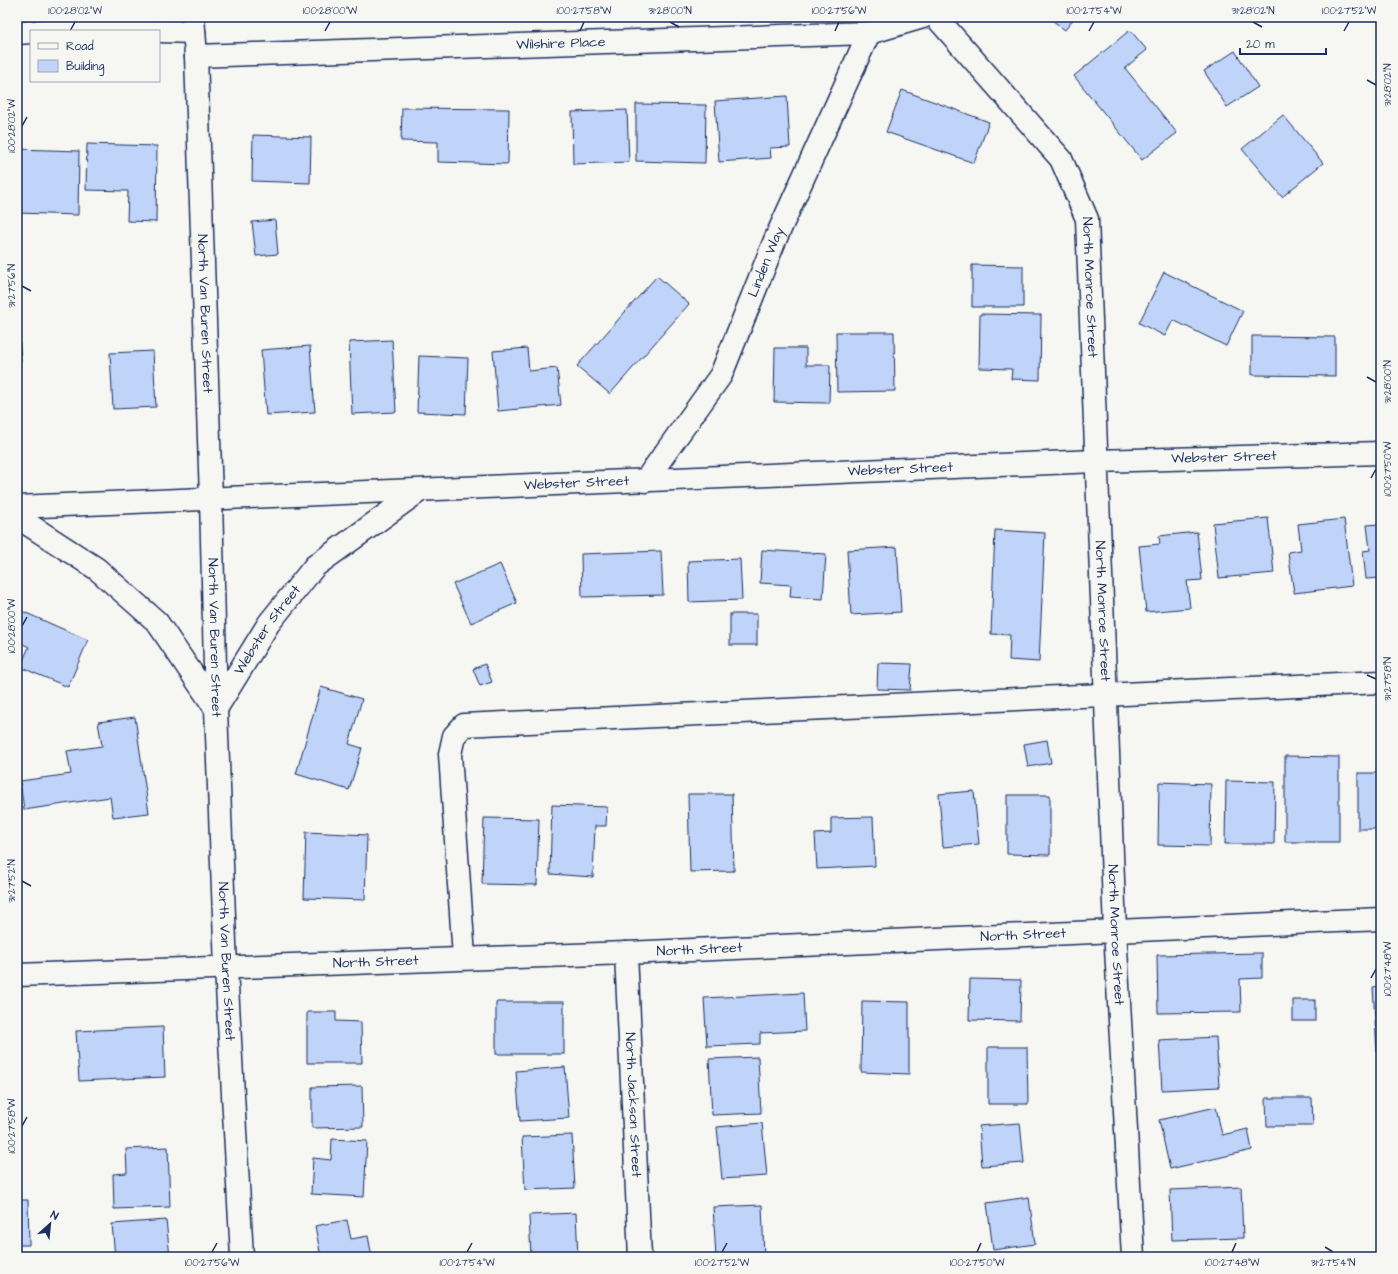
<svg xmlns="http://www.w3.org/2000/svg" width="1398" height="1274" font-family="'Architects Daughter',sans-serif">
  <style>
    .building { fill: #c0d4f9; stroke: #1b2f5e }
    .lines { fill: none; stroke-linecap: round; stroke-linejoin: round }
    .minor-casing { stroke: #1b2f5e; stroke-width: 25 }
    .minor { stroke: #f6f6f2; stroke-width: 22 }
    .ticks { fill: none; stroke: #1b2f5e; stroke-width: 1.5 }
    .labels { text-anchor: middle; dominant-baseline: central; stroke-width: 4; stroke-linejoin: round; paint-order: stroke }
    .street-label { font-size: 14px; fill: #1b2f5e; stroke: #f6f6f2 }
    .neatline { fill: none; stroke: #1b2f5e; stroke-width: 1.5 }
    .ticks-label { font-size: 10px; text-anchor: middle; fill: #1b2f5e }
  </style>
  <rect width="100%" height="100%" fill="#f6f6f2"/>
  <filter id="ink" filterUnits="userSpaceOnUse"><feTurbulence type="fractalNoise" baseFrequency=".025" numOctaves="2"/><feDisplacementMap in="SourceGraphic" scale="8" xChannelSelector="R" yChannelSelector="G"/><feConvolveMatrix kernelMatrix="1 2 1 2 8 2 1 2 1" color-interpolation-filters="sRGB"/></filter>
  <g filter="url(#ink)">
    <!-- building -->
    <g class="building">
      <polygon points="1048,17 1075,17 1065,30"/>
      <polygon points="1130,30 1147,50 1125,68 1177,133 1142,160 1074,76"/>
      <polygon points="1235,51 1258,87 1227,107 1204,71"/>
      <polygon points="902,90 989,122 974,163 886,132"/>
      <polygon points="787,96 790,147 770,148 771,158 719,162 715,101"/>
      <polygon points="636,104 706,105 705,163 636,161"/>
      <polygon points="402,108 509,109 508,164 438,162 438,142 401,141"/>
      <polygon points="627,110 629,162 573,164 572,112"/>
      <polygon points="1283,115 1323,163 1282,197 1242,149"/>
      <polygon points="253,135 311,137 310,183 252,181"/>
      <polygon points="87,144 157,146 156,222 127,221 128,191 86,190"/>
      <polygon points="17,149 79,151 78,215 17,213"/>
      <polygon points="275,220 278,254 256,256 252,222"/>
      <polygon points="972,265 1023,266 1023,307 972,307"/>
      <polygon points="1164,272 1243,311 1226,346 1173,320 1165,336 1139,323"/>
      <polygon points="657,276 689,304 610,394 577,366"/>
      <polygon points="17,302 21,361 17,361"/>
      <polygon points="980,314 1041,315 1040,380 1011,379 1012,369 979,368"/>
      <polygon points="836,332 894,332 895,391 837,392"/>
      <polygon points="1252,336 1335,337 1335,376 1252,375"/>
      <polygon points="392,340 396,412 352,414 349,342"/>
      <polygon points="310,346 315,412 266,415 261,350"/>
      <polygon points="527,348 529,371 557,368 561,405 498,411 493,351"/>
      <polygon points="775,348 806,348 806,365 830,365 829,403 774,402"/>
      <polygon points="153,351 156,407 113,409 110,353"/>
      <polygon points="419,356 468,358 466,414 417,412"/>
      <polygon points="1268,518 1274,573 1219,578 1213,523"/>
      <polygon points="1344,519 1352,586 1294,593 1288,552 1301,550 1298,524"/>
      <polygon points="1381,524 1381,578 1366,579 1363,551 1370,550 1367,525"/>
      <polygon points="995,530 1045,533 1039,662 1009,660 1010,635 991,634"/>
      <polygon points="1197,532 1202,580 1187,581 1190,608 1146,612 1139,546 1160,544 1159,536"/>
      <polygon points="897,547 901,612 851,615 847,550"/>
      <polygon points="762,550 826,554 823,599 790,597 791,585 760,583"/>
      <polygon points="661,551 663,595 582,597 581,554"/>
      <polygon points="740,559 742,600 689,602 688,561"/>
      <polygon points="500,564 517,603 471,623 453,584"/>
      <polygon points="17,609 88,640 68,687 20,667 29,647 17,641"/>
      <rect x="730" y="614" width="27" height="31"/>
      <polygon points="878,663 912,664 910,690 877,689"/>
      <polygon points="485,664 492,682 480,686 473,669"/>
      <polygon points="321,687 362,699 349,744 362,748 349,790 296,774"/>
      <polygon points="135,717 149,813 113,817 110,797 24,810 20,781 71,774 67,751 102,746 98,722"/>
      <polygon points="1047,740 1051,763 1028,767 1024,744"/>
      <polygon points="1285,756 1339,757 1339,842 1285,842"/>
      <rect x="1358" y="773" width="23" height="56"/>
      <polygon points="1226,781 1275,782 1274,844 1225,844"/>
      <polygon points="1159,782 1211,784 1210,846 1158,845"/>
      <polygon points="974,791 979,844 943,847 939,794"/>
      <polygon points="688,794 732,794 734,871 690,872"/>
      <polygon points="1007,795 1050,795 1050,855 1007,854"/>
      <polygon points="552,805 607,807 606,826 595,826 593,877 550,874"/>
      <polygon points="873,817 875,866 817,869 815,834 831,833 831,818"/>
      <polygon points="484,818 539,819 537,885 482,884"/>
      <polygon points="306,832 367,835 365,900 304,898"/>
      <polygon points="1262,953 1262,978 1240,979 1241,1012 1158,1013 1157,955"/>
      <polygon points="970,979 1021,980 1020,1021 969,1020"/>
      <polygon points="1381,986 1381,1051 1377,1052 1373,987"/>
      <polygon points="803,993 805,1031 760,1033 760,1044 707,1046 704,998"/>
      <rect x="1293" y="1000" width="22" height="21"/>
      <polygon points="862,1001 909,1002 909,1074 861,1072"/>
      <rect x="496" y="1002" width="68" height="52"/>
      <polygon points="307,1012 336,1012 336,1021 361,1022 362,1063 307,1063"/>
      <polygon points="163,1027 165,1077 79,1081 76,1031"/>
      <polygon points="1216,1037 1219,1087 1162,1090 1159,1040"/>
      <polygon points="988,1047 1027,1047 1028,1104 988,1104"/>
      <polygon points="758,1057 761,1113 712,1115 709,1059"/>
      <polygon points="565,1067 569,1118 520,1121 516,1071"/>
      <polygon points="362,1086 363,1127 312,1128 312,1087"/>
      <polygon points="1266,1098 1312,1098 1313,1126 1267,1126"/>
      <polygon points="1216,1107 1222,1135 1248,1129 1252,1150 1170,1169 1159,1120"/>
      <polygon points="762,1123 767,1176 722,1179 717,1127"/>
      <polygon points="1020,1123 1024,1163 982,1166 979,1126"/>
      <polygon points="572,1135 575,1188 525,1190 522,1137"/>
      <polygon points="332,1139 367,1141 364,1197 311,1194 313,1158 331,1160"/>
      <polygon points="168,1147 170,1207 114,1209 113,1174 127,1173 126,1149"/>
      <polygon points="1241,1187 1243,1238 1172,1240 1170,1190"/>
      <polygon points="1029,1197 1035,1244 993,1250 987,1203"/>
      <polygon points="17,1200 28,1200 29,1245 17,1245"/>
      <polygon points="762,1205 764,1257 716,1257 713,1207"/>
      <polygon points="576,1213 578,1257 531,1257 529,1215"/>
      <polygon points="166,1220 170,1257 115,1257 112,1224"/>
      <polygon points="347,1220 351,1239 368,1236 372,1257 321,1257 315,1226"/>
    </g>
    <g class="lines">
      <!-- minor casing -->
      <g class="minor-casing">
        <g id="minor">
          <path id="s1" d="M193,17l3,39 15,442 5,211 10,259 16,289"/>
          <path id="s2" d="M936,17l125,142 26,60 28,711 18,327"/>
          <polyline points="38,31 73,28 152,31"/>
          <polyline points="159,31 194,32"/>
          <polyline points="17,33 31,32"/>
          <path id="s3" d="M196,56l673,-23 54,-16"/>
          <path id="s4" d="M645,481l76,-106 54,-135 94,-207"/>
          <path id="s5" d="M17,507l1079,-46 285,-8"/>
          <path id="s6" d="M17,517l80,52 60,53 59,87 53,-86 46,-57 104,-75"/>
          <path id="s7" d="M626,953l14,304"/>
          <polyline points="464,957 450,754 454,736 464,725 1381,682"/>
          <path id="s8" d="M17,975l609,-22 755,-34"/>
        </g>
      </g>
      <!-- minor -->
      <use href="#minor" class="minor"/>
    </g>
  </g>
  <!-- ticks -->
  <path class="ticks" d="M670,22l9,5M1253,22l9,5M70,31l5,-9M325,31l5,-9M580,31l4,-9M835,31l4,-9M1089,31l5,-9M1344,31l5,-9M1367,80l9,5M22,126l5,-9M22,286l9,5M1367,377l9,5M1371,478l5,-9M22,626l5,-9M1367,675l9,4M22,881l9,5M1371,978l5,-9M22,1126l5,-9M1325,1247l8,5M212,1252l5,-9M467,1252l5,-9M722,1252l5,-9M977,1252l4,-9M1232,1252l4,-9"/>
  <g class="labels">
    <!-- street labels -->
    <g class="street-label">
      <text stroke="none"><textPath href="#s3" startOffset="365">Wilshire Place</textPath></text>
      <text stroke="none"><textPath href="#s4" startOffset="252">Linden Way</textPath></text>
      <text stroke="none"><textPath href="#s2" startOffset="323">North Monroe Street</textPath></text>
      <text stroke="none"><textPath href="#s1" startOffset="297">North Van Buren Street</textPath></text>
      <text stroke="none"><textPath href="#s5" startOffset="1208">Webster Street</textPath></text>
      <text stroke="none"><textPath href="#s5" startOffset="884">Webster Street</textPath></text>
      <text stroke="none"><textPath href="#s5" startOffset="560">Webster Street</textPath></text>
      <text stroke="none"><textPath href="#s2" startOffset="647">North Monroe Street</textPath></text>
      <text stroke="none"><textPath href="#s6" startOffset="375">Webster Street</textPath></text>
      <text stroke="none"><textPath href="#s1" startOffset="621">North Van Buren Street</textPath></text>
      <text stroke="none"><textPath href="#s8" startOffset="1007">North Street</textPath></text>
      <text stroke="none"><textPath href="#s2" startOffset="971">North Monroe Street</textPath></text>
      <text stroke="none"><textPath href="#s8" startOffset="683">North Street</textPath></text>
      <text stroke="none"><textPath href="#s1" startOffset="945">North Van Buren Street</textPath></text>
      <text stroke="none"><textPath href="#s8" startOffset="359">North Street</textPath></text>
      <text stroke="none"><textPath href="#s7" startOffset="152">North Jackson Street</textPath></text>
    </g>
  </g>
  <!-- margin -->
  <rect width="1398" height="1274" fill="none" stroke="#f6f6f2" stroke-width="44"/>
  <!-- legend -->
  <rect x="30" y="30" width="130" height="52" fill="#f6f6f2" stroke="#9ea6b7"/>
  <rect x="38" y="43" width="20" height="6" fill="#f6f6f2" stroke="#9ea6b7"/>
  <text x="66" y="50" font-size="12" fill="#1b2f5e">Road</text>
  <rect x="38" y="60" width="20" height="12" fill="#c0d4f9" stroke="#9ea6b7"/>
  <text x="66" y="70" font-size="12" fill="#1b2f5e">Building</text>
  <!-- north arrow -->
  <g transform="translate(50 1224) rotate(27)" stroke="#f6f6f2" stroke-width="3" paint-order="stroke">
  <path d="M0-3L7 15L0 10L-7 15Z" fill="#1b2f5e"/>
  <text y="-6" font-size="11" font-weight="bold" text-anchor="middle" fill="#1b2f5e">N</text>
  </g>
  <!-- scale -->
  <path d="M1240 48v6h86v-6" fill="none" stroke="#1b2f5e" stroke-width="2"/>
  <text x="1246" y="48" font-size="12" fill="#1b2f5e" stroke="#f6f6f2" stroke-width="3" paint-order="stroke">20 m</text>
  <rect x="22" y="22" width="1354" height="1230" class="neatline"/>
  <g class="ticks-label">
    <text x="75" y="14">100°28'02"W</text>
    <text x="330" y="14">100°28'00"W</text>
    <text x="584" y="14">100°27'58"W</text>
    <text x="670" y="14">31°28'00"N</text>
    <text x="839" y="14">100°27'56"W</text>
    <text x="1094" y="14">100°27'54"W</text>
    <text x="1253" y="14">31°28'02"N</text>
    <text x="1349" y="14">100°27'52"W</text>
    <text transform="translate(1387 85) rotate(-90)" y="4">31°28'02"N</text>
    <text transform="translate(11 126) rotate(-90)" y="4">100°28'02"W</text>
    <text transform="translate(11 286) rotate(-90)" y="4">31°27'56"N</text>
    <text transform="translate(1387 382) rotate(-90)" y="4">31°28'00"N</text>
    <text transform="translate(1387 469) rotate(-90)" y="4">100°27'50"W</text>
    <text transform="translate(11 626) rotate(-90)" y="4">100°28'00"W</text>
    <text transform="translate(1387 679) rotate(-90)" y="4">31°27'58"N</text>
    <text transform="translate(11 881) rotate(-90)" y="4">31°27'52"N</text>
    <text transform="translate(1387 969) rotate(-90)" y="4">100°27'48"W</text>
    <text transform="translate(11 1126) rotate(-90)" y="4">100°27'58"W</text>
    <text x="212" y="1266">100°27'56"W</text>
    <text x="467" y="1266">100°27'54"W</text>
    <text x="722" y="1266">100°27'52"W</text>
    <text x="977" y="1266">100°27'50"W</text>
    <text x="1232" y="1266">100°27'48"W</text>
    <text x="1333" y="1266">31°27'54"N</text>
  </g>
</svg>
